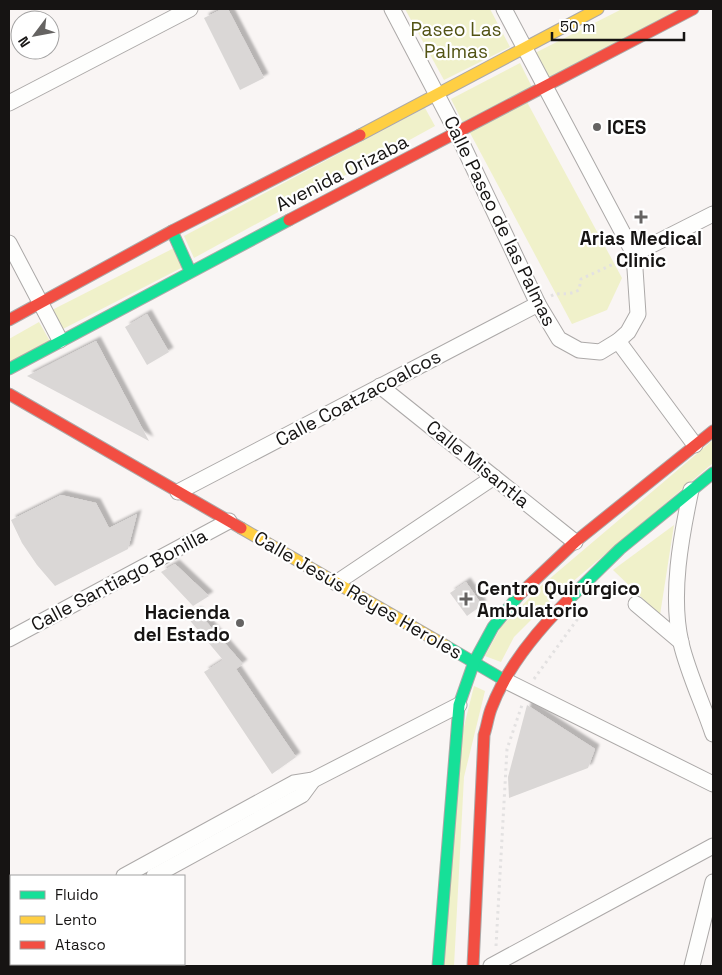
<svg xmlns="http://www.w3.org/2000/svg" width="722" height="975" font-family="'Space Grotesk',sans-serif">
  <style>
    .green { fill: #f0f1ca }
    .building { fill: #dad7d6; filter: url(#shadow) }
    .lines { fill: none; stroke-linecap: round; stroke-linejoin: round }
    .street-casing { stroke: #aca9a8; stroke-width: 17 }
    .fast-casing { stroke: #aca9a8; stroke-width: 13 }
    .slow-casing { stroke: #aca9a8; stroke-width: 13 }
    .jam-casing { stroke: #aca9a8; stroke-width: 13 }
    .path { stroke: #e3e1e1; stroke-width: 3; stroke-dasharray: 2.5 4; stroke-linecap: butt }
    .street { stroke: #fefefd; stroke-width: 15 }
    .fast { stroke: #16e098; stroke-width: 11 }
    .slow { stroke: #ffcf43; stroke-width: 11 }
    .jam { stroke: #f24e42; stroke-width: 11 }
    .poi-dot { fill: #656362; stroke: #fff; stroke-width: 2 }
    .labels { text-anchor: middle; dominant-baseline: central; stroke-width: 4.5; stroke-linejoin: round; paint-order: stroke }
    .park-label { font-size: 19px; fill: #535415; stroke: #fff }
    .poi-label { font-size: 19px; font-weight: bold; fill: #161413; stroke: #fff; text-anchor: start }
    .street-label { font-size: 19px; fill: #161413; stroke: #fff }
  </style>
  <defs>
    <filter id="shadow"><feDropShadow dx="4.5" dy="-4.5" stdDeviation="1" flood-color="#0004"/></filter>
  </defs>
  <rect width="100%" height="100%" fill="#f9f5f4"/>
  <!-- green -->
  <g class="green">
    <polygon points="405,9 490,9 510,47 444,80"/>
    <polygon points="622,9 680,9 549,79 535,53"/>
    <polygon points="520,63 532,87 463,123 451,99"/>
    <polygon points="527,102 622,278 607,310 572,324 469,131"/>
    <polygon points="425,108 435,126 194,258 184,236"/>
    <polygon points="174,248 183,267 61,330 52,310"/>
    <polygon points="39,322 51,343 9,366 9,339"/>
    <polygon points="713,440 713,463 551,600 514,637 501,662 485,656 501,627 541,586"/>
    <polygon points="674,525 660,615 613,570"/>
    <polygon points="474,686 485,691 464,777 454,966 444,966 451,779"/>
  </g>
  <!-- building -->
  <g class="building">
    <polygon points="222,9 228,9 264,78 240,90 204,18"/>
    <polygon points="147,314 169,352 147,365 125,327"/>
    <polygon points="96,341 149,441 27,376"/>
    <polygon points="61,495 96,503 109,528 137,514 128,549 55,586 37,565 22,543 11,520"/>
    <polygon points="175,564 209,596 193,606 161,572"/>
    <polygon points="466,582 482,605 467,616 450,593"/>
    <polygon points="197,611 243,664 236,669 296,757 272,774 204,672 223,660 187,617"/>
    <polygon points="527,705 595,749 588,768 509,798 508,777"/>
  </g>
  <g class="lines">
    <!-- street casing -->
    <g class="street-casing">
      <g id="street">
        <polyline points="392,9 457,133 538,304 559,339 579,350 600,352 618,341 628,332 638,314 634,254 504,9"/>
        <polyline points="9,103 190,9"/>
        <polyline points="9,243 60,340"/>
        <polyline points="634,254 713,214"/>
        <polyline points="618,341 695,445"/>
        <polyline points="380,386 575,542"/>
        <path d="M691,490c-10,47 -21,105 -10,153 7,30 22,61 32,91"/>
        <polyline points="178,492 538,304"/>
        <polyline points="336,583 494,477"/>
        <polyline points="636,604 681,642"/>
        <polyline points="9,639 229,521"/>
        <polyline points="504,680 713,784"/>
        <polyline points="124,876 294,783 313,780 459,705"/>
        <polyline points="154,876 302,795 313,780"/>
        <polyline points="9,949 11,948"/>
        <polyline points="491,966 713,846"/>
        <polyline points="692,966 713,882"/>
      </g>
    </g>
    <!-- fast casing -->
    <g class="fast-casing">
      <g id="fast">
        <polyline points="172,231 190,271"/>
        <polyline points="9,369 289,220"/>
        <polyline points="567,601 620,549 713,473"/>
        <polyline points="446,646 504,680"/>
        <polyline points="438,966 459,705 474,662 493,627 519,595"/>
      </g>
    </g>
    <!-- slow casing -->
    <g class="slow-casing">
      <g id="slow">
        <polyline points="360,135 598,9"/>
        <polyline points="241,528 446,646"/>
      </g>
    </g>
    <!-- jam casing -->
    <g class="jam-casing">
      <g id="jam">
        <polyline points="289,220 693,9"/>
        <polyline points="9,320 172,231 360,135"/>
        <polyline points="9,394 241,528"/>
        <polyline points="519,595 575,542 713,431"/>
        <path d="M473,966l11,-231c3,-9 4,-18 7,-26 15,-41 46,-78 76,-108"/>
      </g>
    </g>
    <!-- path -->
    <g class="path">
      <path d="M551,296c9,-5 15,1 28,-6l2,-11 39,-18"/>
      <polyline points="534,679 579,617"/>
      <polyline points="496,946 507,749 522,705"/>
    </g>
    <!-- street -->
    <use href="#street" class="street"/>
    <!-- fast -->
    <use href="#fast" class="fast"/>
    <!-- slow -->
    <use href="#slow" class="slow"/>
    <!-- jam -->
    <use href="#jam" class="jam"/>
  </g>
  <!-- markers -->
  <g class="poi-dot">
    <circle cx="597" cy="127" r="5"/>
    <path d="M638.5 209.5h5v5h5v5h-5v5h-5v-5h-5v-5h5z"/>
    <path d="M463.5 591.5h5v5h5v5h-5v5h-5v-5h-5v-5h5z"/>
    <circle cx="240" cy="623" r="5"/>
  </g>
  <g class="labels">
    <!-- park labels -->
    <g class="park-label">
      <text x="456" y="29">Paseo Las<tspan x="456" dy="22">Palmas</tspan></text>
    </g>
    <!-- poi labels -->
    <g class="poi-label">
      <text x="607" y="127">ICES</text>
      <text x="641" y="238" text-anchor="middle">Arias Medical<tspan x="641" dy="22">Clinic</tspan></text>
      <text x="477" y="588">Centro Quirúrgico<tspan x="477" dy="22">Ambulatorio</tspan></text>
      <text x="230" y="612" text-anchor="end">Hacienda<tspan x="230" dy="22">del Estado</tspan></text>
    </g>
    <!-- street labels -->
    <g class="street-label">
      <text transform="translate(342 173) rotate(-27)">Avenida Orizaba</text>
      <text transform="translate(500 221) rotate(64)">Calle Paseo de las Palmas</text>
      <text transform="translate(358 398) rotate(-28)">Calle Coatzacoalcos</text>
      <text transform="translate(478 464) rotate(39)">Calle Misantla</text>
      <text transform="translate(119 580) rotate(-28)">Calle Santiago Bonilla</text>
      <text transform="translate(358 595) rotate(30)">Calle Jesús Reyes Heroles</text>
    </g>
  </g>
  <!-- border -->
  <rect width="722" height="975" fill="none" stroke="#161413" stroke-width="20"/>
  <!-- legend -->
  <rect x="10" y="875" width="175" height="90" fill="#ffffff" stroke="#a2a1a1"/>
  <rect x="20" y="891" width="25" height="8" fill="#16e098" stroke="#a2a1a1"/>
  <text x="55" y="900" font-size="15" fill="#161413">Fluido</text>
  <rect x="20" y="916" width="25" height="8" fill="#ffcf43" stroke="#a2a1a1"/>
  <text x="55" y="925" font-size="15" fill="#161413">Lento</text>
  <rect x="20" y="941" width="25" height="8" fill="#f24e42" stroke="#a2a1a1"/>
  <text x="55" y="950" font-size="15" fill="#161413">Atasco</text>
  <!-- north arrow -->
  <g transform="translate(35 35) rotate(238)"><circle r="24" fill="#ffffff" stroke="#a2a1a1"/>
  <path d="M0-4L9 19L0 12L-9 19Z" fill="#656362"/>
  <text y="-8" font-size="14" font-weight="bold" text-anchor="middle" fill="#161413">N</text>
  </g>
  <!-- scale -->
  <path d="M552 32v8h132v-8" fill="none" stroke="#161413" stroke-width="2.5"/>
  <text x="560" y="32" font-size="15" fill="#161413" stroke="#ffffff" stroke-width="4" paint-order="stroke">50 m</text>
</svg>
